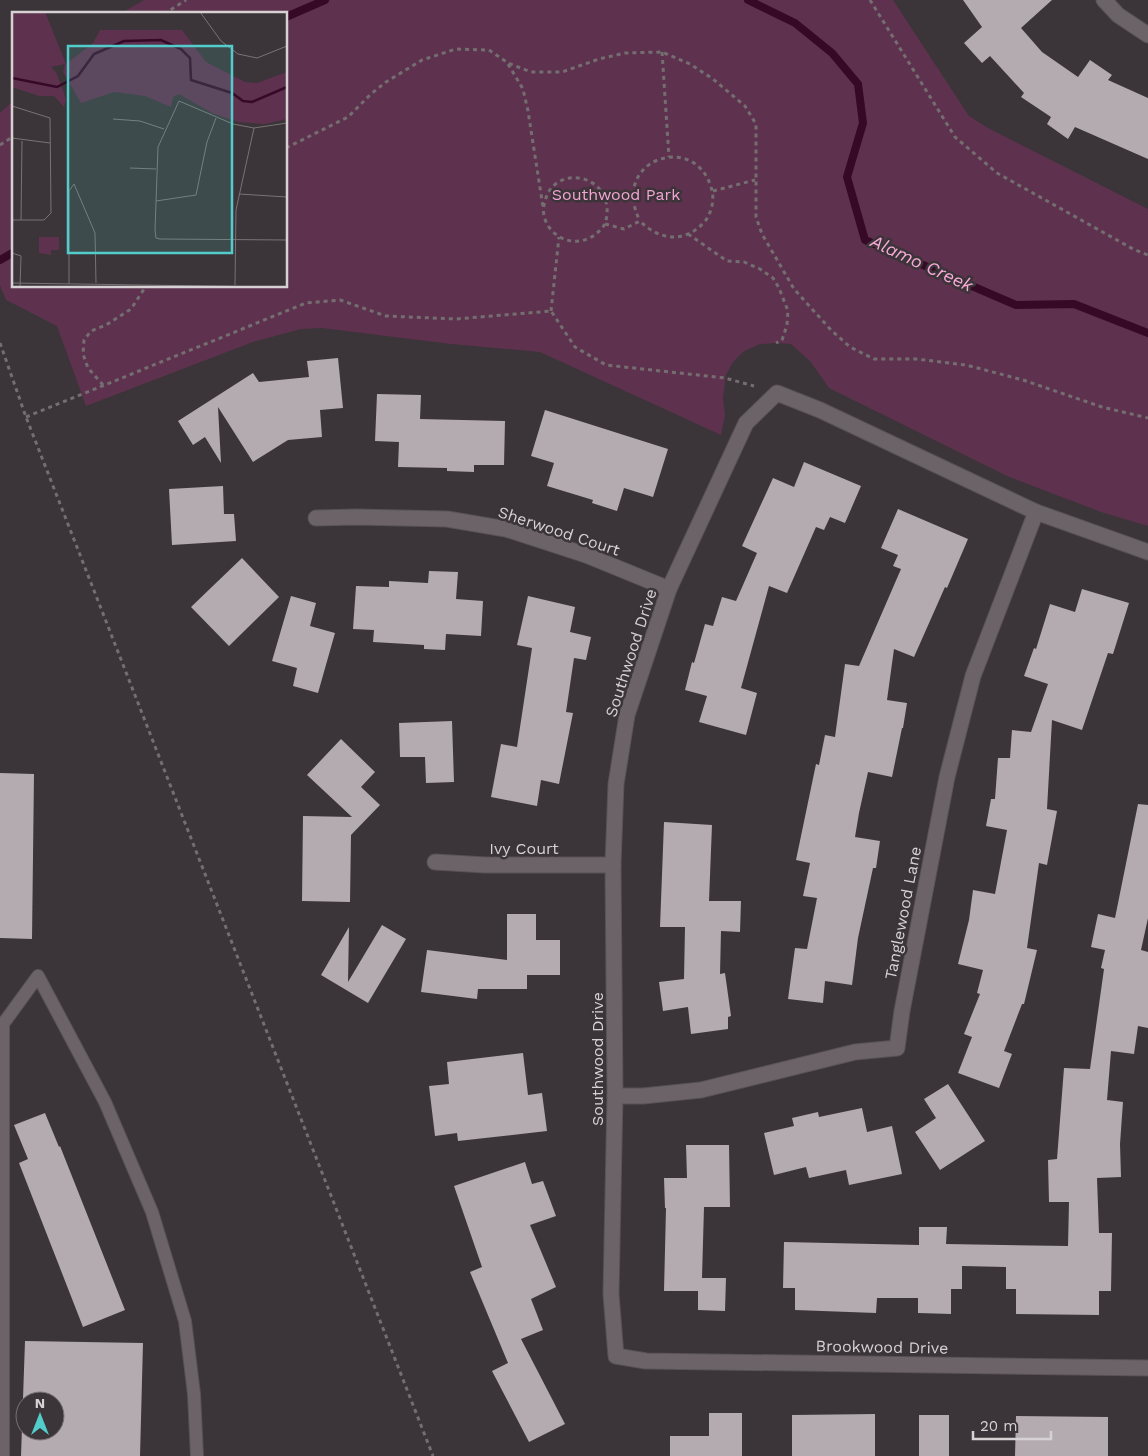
<svg xmlns="http://www.w3.org/2000/svg" width="1148" height="1456" font-family="'Work Sans',sans-serif">
  <style>
    .green { fill: #5e324e }
    .lines { fill: none; stroke-linecap: round; stroke-linejoin: round }
    .stream { stroke: #360927; stroke-width: 8 }
    .building { fill: #b4abb0; fill-rule: evenodd }
    .service-casing { stroke: #585255; stroke-width: 14 }
    .minor-casing { stroke: #585255; stroke-width: 17 }
    .path { stroke: #746e71; stroke-width: 3; stroke-dasharray: 4 4; stroke-linecap: butt }
    .service { stroke: #6b6368; stroke-width: 12 }
    .minor { stroke: #6b6368; stroke-width: 15 }
    .labels { text-anchor: middle; dominant-baseline: central; stroke-width: 5; stroke-linejoin: round; paint-order: stroke }
    .park-label { font-size: 16px; fill: #f3a5d4; stroke: #3b3438 }
    .street-label { font-size: 16px; fill: #d6d2d4; stroke: #3b3438 }
    .water-label { font-size: 18px; font-style: italic; fill: #f8a9d8; stroke: #3b3438 }
    .inset-river { fill: none; stroke: #360927; stroke-width: 2.5 }
    .inset-road { fill: none; stroke: #797376; stroke-width: 1 }
    .view { fill: #53cdcb; fill-opacity: 0.15; stroke: #53cdcb; stroke-width: 2.5 }
    .inset-edge { fill: none; stroke: #d6d2d4; stroke-width: 2.5 }
  </style>
  <rect width="100%" height="100%" fill="#3b3438"/>
  <!-- green -->
  <polygon class="green" points="144,0 893,0 969,116 988,128 1148,209 1148,526 1101,512 1007,476 829,388 810,361 791,344 776,343 760,344 744,351 733,362 726,375 723,398 725,415 721,435 540,352 451,344 322,328 301,329 253,342 86,406 57,326 6,300 0,285 0,113 14,100 14,286 286,286 286,14 120,14"/>
  <g class="lines">
    <!-- stream -->
    <g class="stream">
      <polyline points="748,0 795,23 832,53 858,84 863,123 847,177 865,240 1016,305 1074,304 1148,333"/>
      <polyline points="286,17 325,0"/>
      <polyline points="0,260 14,252"/>
    </g>
  </g>
  <!-- building -->
  <g class="building">
    <polygon points="963,0 1052,0 1021,28 1042,52 1078,77 1090,60 1112,75 1108,80 1148,98 1148,159 1075,127 1068,139 1047,124 1051,117 1021,97 1024,93 990,56 982,63 964,43 982,27"/>
    <polygon points="338,358 343,408 320,410 322,437 288,440 253,462 218,407 221,463 205,437 193,445 178,421 253,373 259,382 309,377 307,361"/>
    <polygon points="377,394 421,395 420,419 505,421 504,465 474,465 474,472 447,471 447,468 398,467 399,442 375,441"/>
    <polygon points="545,410 668,449 653,497 624,488 617,511 592,503 593,500 547,486 554,463 531,456"/>
    <polygon points="804,462 861,486 845,523 830,517 824,530 816,527 787,593 769,586 741,688 757,693 746,735 699,722 707,696 685,690 692,662 694,663 705,624 713,626 722,597 736,601 757,553 742,546 773,478 794,487"/>
    <polygon points="223,486 224,514 234,514 236,541 172,545 169,489"/>
    <polygon points="898,509 968,539 947,588 945,587 914,657 894,649 887,700 907,703 903,728 902,728 892,777 868,772 859,813 855,837 880,841 876,868 873,868 858,938 852,985 825,981 823,1003 788,999 795,948 807,949 817,898 803,896 810,863 796,860 816,764 819,765 825,735 835,737 845,664 859,666 901,569 893,566 898,555 881,548"/>
    <polygon points="242,558 279,597 229,646 191,607"/>
    <polygon points="429,571 458,572 456,599 483,601 481,636 446,634 445,650 424,649 424,645 373,642 374,630 353,629 356,586 389,587 389,581 428,583"/>
    <polygon points="1082,589 1129,603 1113,654 1108,653 1082,730 1052,720 1047,809 1057,811 1047,865 1039,863 1027,948 1037,950 1024,1004 1022,1004 1004,1051 1012,1054 999,1088 958,1073 972,1037 964,1034 980,994 977,993 983,970 958,964 969,920 973,890 995,894 1007,830 986,826 991,799 995,799 998,758 1010,758 1012,730 1031,732 1048,684 1024,676 1034,648 1036,649 1050,604 1075,612"/>
    <polygon points="291,596 316,603 310,626 335,633 318,693 293,686 297,668 272,661"/>
    <polygon points="528,596 575,607 570,632 591,637 586,660 574,658 566,712 573,713 559,784 541,780 537,806 491,797 501,744 517,747 532,648 517,645"/>
    <polygon points="452,721 454,782 426,783 425,757 400,757 399,723"/>
    <polygon points="341,739 375,772 361,787 380,805 351,835 350,902 302,901 303,816 352,817 307,775"/>
    <polygon points="0,773 34,774 32,939 0,938"/>
    <polygon points="1138,804 1148,805 1148,918 1141,950 1148,952 1148,1028 1138,1026 1134,1054 1111,1051 1107,1100 1123,1102 1120,1144 1121,1177 1097,1178 1099,1233 1112,1233 1111,1291 1099,1291 1099,1315 1016,1314 1016,1289 1006,1289 1006,1267 962,1266 962,1289 951,1289 951,1314 918,1313 918,1298 877,1298 876,1313 795,1310 795,1288 783,1288 784,1242 919,1245 919,1227 947,1227 946,1244 1068,1246 1069,1202 1049,1202 1048,1160 1057,1159 1064,1068 1090,1069 1104,969 1101,968 1105,950 1091,947 1098,914 1115,918"/>
    <polygon points="664,822 712,825 709,901 741,901 740,932 721,931 720,974 725,973 731,1016 728,1017 728,1029 691,1034 688,1007 663,1011 659,982 684,979 685,927 660,927"/>
    <polygon points="507,914 536,914 536,940 560,940 560,975 527,975 527,989 478,989 477,999 421,992 427,950 507,960"/>
    <polygon points="382,925 406,939 368,1003 321,975 349,927 348,982"/>
    <polygon points="523,1053 528,1095 542,1093 547,1131 458,1141 457,1133 435,1136 429,1086 449,1084 447,1062"/>
    <polygon points="948,1084 985,1141 940,1170 915,1132 936,1118 924,1099"/>
    <polygon points="862,1108 867,1132 892,1126 902,1174 849,1185 846,1170 809,1178 806,1167 774,1175 764,1133 794,1126 792,1118 818,1112 819,1117"/>
    <polygon points="45,1113 59,1147 60,1146 125,1310 83,1327 19,1163 28,1159 14,1125"/>
    <polygon points="686,1145 729,1145 730,1207 704,1207 702,1278 726,1278 725,1311 698,1310 698,1291 664,1291 666,1208 665,1208 664,1178 687,1178"/>
    <polygon points="525,1162 532,1184 543,1181 556,1216 530,1225 556,1287 531,1299 543,1330 521,1339 565,1424 529,1442 492,1371 508,1363 470,1272 482,1267 454,1186"/>
    <path d="M25,1341l118,2 -3,113h-119zM25,1401h30v30h-30z"/>
    <polygon points="709,1413 742,1413 742,1456 670,1456 670,1436 709,1436"/>
    <polygon points="875,1414 875,1456 792,1456 792,1415"/>
    <rect x="919" y="1415" width="30" height="41"/>
    <polygon points="1016,1416 1108,1417 1108,1456 1015,1456"/>
  </g>
  <g class="lines">
    <!-- service casing -->
    <g class="service-casing">
      <polyline id="service" points="3,1456 3,1024 38,976 105,1102 152,1212 185,1321 194,1394 197,1456"/>
    </g>
    <!-- minor casing -->
    <g class="minor-casing">
      <g id="minor">
        <polyline points="1104,0 1118,15 1148,35"/>
        <polyline points="316,518 356,517 447,519 506,529 586,555 669,589"/>
        <polyline points="1148,552 1036,512 820,410 777,393 746,423 669,589 627,715 616,784 613,865 615,1096 611,1294 616,1356 646,1361 1148,1368"/>
        <polyline points="435,862 485,865 613,865"/>
        <polyline points="615,1096 643,1096 701,1090 855,1052 897,1048 902,1011 947,777 973,676 1036,512"/>
      </g>
    </g>
    <!-- path -->
    <g class="path">
      <polyline points="870,0 955,137 997,173 1133,249 1148,255"/>
      <polyline points="164,14 186,0"/>
      <polyline points="662,52 669,157"/>
      <polyline points="508,64 523,89 528,111 543,207"/>
      <polyline points="0,145 14,136"/>
      <polyline points="286,148 348,117 371,94 386,82 422,60 456,49 489,50 508,63 531,72 562,72 599,59 625,53 662,52 690,64 713,79 745,106 756,124 756,217 762,234 794,289 831,330 850,347 874,359 916,359 966,365 1023,380 1102,407 1148,418"/>
      <polyline points="713,191 755,180"/>
      <path d="M605,224c-12,18 -34,24 -52,8 -7,-7 -11,-17 -9,-27 8,-46 76,-30 61,19l19,5 16,-8c20,20 46,23 66,-1 6,-9 9,-22 5,-33 -17,-56 -102,-27 -71,34"/>
      <polyline points="688,234 727,261 744,262 760,269 773,278 779,288 788,311 787,325 782,340 776,343"/>
      <polyline points="551,311 559,237"/>
      <polyline points="0,343 26,417 433,1456"/>
      <polyline points="103,385 88,368 83,354 84,340 91,331 106,325 131,309 146,286"/>
      <polyline points="26,417 306,303 340,300 386,316 456,319 551,311 575,347 606,365 725,378 754,386"/>
    </g>
    <!-- service -->
    <use href="#service" class="service"/>
    <!-- minor -->
    <use href="#minor" class="minor"/>
  </g>
  <g class="labels">
    <!-- park labels -->
    <g class="park-label">
      <text x="616" y="194">Southwood Park</text>
    </g>
    <!-- street labels -->
    <g class="street-label">
      <text transform="translate(559 531) rotate(18)">Sherwood Court</text>
      <text transform="translate(631 653) rotate(-72)">Southwood Drive</text>
      <text x="524" y="848">Ivy Court</text>
      <text transform="translate(903 913) rotate(-79)">Tanglewood Lane</text>
      <text transform="translate(597 1059) rotate(-90)">Southwood Drive</text>
      <text transform="translate(882 1347) rotate(1)">Brookwood Drive</text>
    </g>
    <!-- water labels -->
    <g class="water-label">
      <text transform="translate(922 263) rotate(25)">Alamo Creek</text>
    </g>
  </g>
  <!-- overview -->
  <g transform="translate(12 12)">
    <rect width="275" height="275" fill="#3b3438"/>
    <path d="M0,0h33l21,52 27,-21 7,-13h82l24,32 39,20 12,1 30,-11v47l-22,5 -27,-2 -26,-9 -33,-19 -6,3 -2,10 -26,-11 -31,-4 -33,11 -18,-31 2,-8 -14,3 5,5 10,27 -2,8 -10,-11h-15l-27,-9zM27,225h20v13h-8v5l-12,-2z" fill="#5e324e"/>
    <path class="inset-river" d="M0,66l45,9 21,-11 16,-22 30,-13 37,-1 20,9 9,9 1,22 41,13 11,8 9,1 35,-15"/>
    <path class="inset-road" d="M188,0l21,29 17,13 19,4 30,-12M0,94l38,12 1,95 -7,7h-32M101,107l27,2 24,8M275,111l-33,5 -21,-4 -54,-23 -21,46 -3,83 1,8 4,1 127,1M0,126l38,5M118,156l26,1M227,182l48,3M144,189l40,-6 11,-53 9,-24M9,208l1,-79M0,241l9,3 -1,31M0,271l260,4M57,272v-93l5,-7 21,49 1,50M223,273l1,-75 18,-82"/>
    <path class="view" d="M56,34h164v207h-164z"/>
    <rect width="275" height="275" class="inset-edge"/>
  </g>
  <!-- north arrow -->
  <g transform="translate(40 1416)"><circle r="24" fill="#3b3438" stroke="#797376"/>
  <path d="M0-4L9 19L0 12L-9 19Z" fill="#53cdcb"/>
  <text y="-8" font-size="14" font-weight="bold" text-anchor="middle" fill="#d6d2d4">N</text>
  </g>
  <!-- scale -->
  <path d="M973 1431v8h78v-8" fill="none" stroke="#d6d2d4" stroke-width="2.5"/>
  <text x="980" y="1431" font-size="15" fill="#d6d2d4" stroke="#3b3438" stroke-width="4" paint-order="stroke">20 m</text>
</svg>
